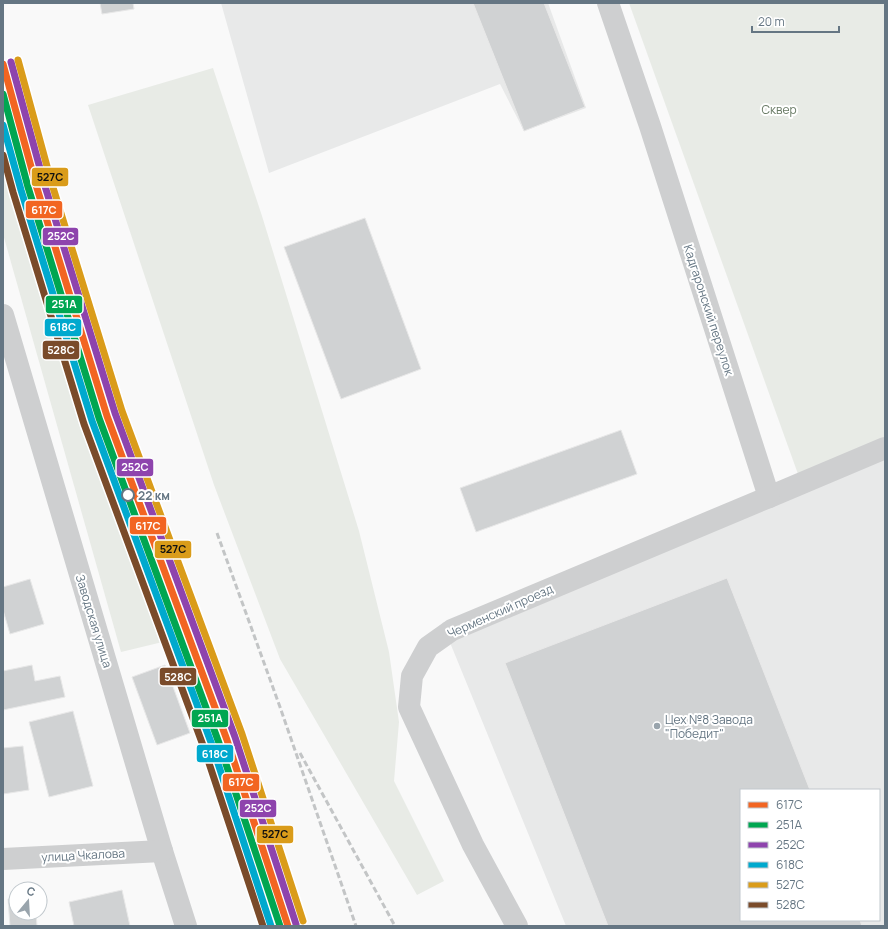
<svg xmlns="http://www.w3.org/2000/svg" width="888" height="929" font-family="Manrope,sans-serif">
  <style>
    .built { fill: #e8e9e9; fill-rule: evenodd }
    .green { fill: #e8ebe6 }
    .building { fill: #d0d2d3; stroke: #e8e8e8 }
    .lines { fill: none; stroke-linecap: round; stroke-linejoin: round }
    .path { stroke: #cbcccd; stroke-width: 2.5; stroke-dasharray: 2 2; stroke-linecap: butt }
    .minor { stroke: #cecfd0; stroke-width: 22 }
    .rail { stroke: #c3c5c6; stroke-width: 3; stroke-dasharray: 6 3; stroke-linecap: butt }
    .rail-1-casing { stroke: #fff; stroke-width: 10 }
    .rail-2-casing { stroke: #fff; stroke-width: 10 }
    .rail-3-casing { stroke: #fff; stroke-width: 10 }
    .rail-4-casing { stroke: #fff; stroke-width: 10 }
    .rail-5-casing { stroke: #fff; stroke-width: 10 }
    .rail-6-casing { stroke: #fff; stroke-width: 10 }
    .rail-1 { stroke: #f26522; stroke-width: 7 }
    .rail-2 { stroke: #00a651; stroke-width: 7 }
    .rail-3 { stroke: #8e44ad; stroke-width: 7 }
    .rail-4 { stroke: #00a9ce; stroke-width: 7 }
    .rail-5 { stroke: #da9c1a; stroke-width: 7 }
    .rail-6 { stroke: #7a4b2a; stroke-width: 7 }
    .stop-dot { fill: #fff; stroke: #657683; stroke-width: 2 }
    .poi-dot { fill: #99a4ac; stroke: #fff; stroke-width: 1.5 }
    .labels { text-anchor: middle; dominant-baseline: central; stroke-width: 4; stroke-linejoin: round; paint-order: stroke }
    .park-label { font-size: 12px; fill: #687a64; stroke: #fff }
    .street-label { font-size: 12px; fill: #657683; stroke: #fff }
    .stop-label { font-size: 12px; font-weight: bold; fill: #657683; stroke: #fff; text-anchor: start }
    .poi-label { font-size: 12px; fill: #657683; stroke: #fff; text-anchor: start }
    .line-badge { stroke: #fff; stroke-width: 1.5 }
    .badge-label { font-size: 11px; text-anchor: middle; font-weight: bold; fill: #fff }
    .pale-badge-label { font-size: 11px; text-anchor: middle; font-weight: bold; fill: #111 }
  </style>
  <rect width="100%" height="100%" fill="#f9f9f9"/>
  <!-- built -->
  <g class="built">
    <polygon points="221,3 548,3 586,108 524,131 500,84 269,173"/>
    <path d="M885,459v467h-319l-124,-303 361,-135zM741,790h138v130h-138z"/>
  </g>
  <!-- green -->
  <g class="green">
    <polygon points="629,3 885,3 885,459 803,488"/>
    <polygon points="213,68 262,216 359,531 389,652 399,722 394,781 444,881 417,895 280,659 214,485 88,105"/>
    <polygon points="3,94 16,145 175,639 121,652 3,234"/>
  </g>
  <!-- building -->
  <g class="building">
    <polygon points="100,3 133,3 134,9 102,14"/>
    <polygon points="473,3 544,3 585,107 524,131"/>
    <polygon points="365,218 421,369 341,399 284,247"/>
    <polygon points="621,430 637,474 476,532 460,488"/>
    <polygon points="727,578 810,790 741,790 741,920 860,920 862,926 608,926 505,663"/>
    <polygon points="30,579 44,624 10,634 3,610 3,587"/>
    <polygon points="32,665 35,681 60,676 65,697 3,710 3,671"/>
    <polygon points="165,665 190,733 157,745 132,677"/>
    <polygon points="73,711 93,786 49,797 29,722"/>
    <polygon points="23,746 29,790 3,794 3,748"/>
    <polygon points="122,890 130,926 74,926 69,902"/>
    <polygon points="8,899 16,899 16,913 36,913 37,926 10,926"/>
  </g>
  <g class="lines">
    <!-- path -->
    <polyline class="path" points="260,926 261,926"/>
    <!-- minor -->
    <g class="minor">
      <polyline points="608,3 650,126 769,497 885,448"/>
      <polyline points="3,315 162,851 186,926"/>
      <polyline points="3,859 162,851"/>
      <polyline points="517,926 473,845 409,707 412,676 428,647 452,630 769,497"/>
    </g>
    <!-- rail -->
    <g class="rail">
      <polyline points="217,533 280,707 356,926"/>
      <polyline points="300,753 395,926"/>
    </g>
    <!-- rail-1 casing -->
    <g class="rail-1-casing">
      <polyline id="rail-1" points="3,64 36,185 107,416 227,740 288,926"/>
    </g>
    <!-- rail-2 casing -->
    <g class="rail-2-casing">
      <polyline id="rail-2" points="3,94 28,187 99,418 219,743 280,926"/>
    </g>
    <!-- rail-3 casing -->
    <g class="rail-3-casing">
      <polyline id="rail-3" points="11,62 44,183 115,413 235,737 296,924"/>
    </g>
    <!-- rail-4 casing -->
    <g class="rail-4-casing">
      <polyline id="rail-4" points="3,125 21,190 92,421 212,745 271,926"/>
    </g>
    <!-- rail-5 casing -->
    <g class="rail-5-casing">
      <polyline id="rail-5" points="18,60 51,181 122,411 242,734 303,921"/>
    </g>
    <!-- rail-6 casing -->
    <g class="rail-6-casing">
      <polyline id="rail-6" points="3,155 13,192 84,424 204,748 263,926"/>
    </g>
    <!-- rail-1 -->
    <use href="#rail-1" class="rail-1"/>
    <!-- rail-2 -->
    <use href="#rail-2" class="rail-2"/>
    <!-- rail-3 -->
    <use href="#rail-3" class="rail-3"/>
    <!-- rail-4 -->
    <use href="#rail-4" class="rail-4"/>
    <!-- rail-5 -->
    <use href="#rail-5" class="rail-5"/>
    <!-- rail-6 -->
    <use href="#rail-6" class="rail-6"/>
  </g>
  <!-- markers -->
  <circle class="stop-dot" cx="128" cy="495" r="6"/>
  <circle class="poi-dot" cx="657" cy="726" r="4"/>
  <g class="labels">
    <!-- park labels -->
    <g class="park-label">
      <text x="779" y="109">Сквер</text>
    </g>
    <!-- street labels -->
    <g class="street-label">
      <text transform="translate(709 310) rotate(72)">Кадгаронский переулок</text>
      <text transform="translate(500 611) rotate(-24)">Черменский проезд</text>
      <text transform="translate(94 621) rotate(73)">Заводская улица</text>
      <text transform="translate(83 855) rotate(-3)">улица Чкалова</text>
    </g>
    <!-- stop labels -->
    <g class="stop-label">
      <text x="138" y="495">22 км</text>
    </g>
    <!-- poi labels -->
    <g class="poi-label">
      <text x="665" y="719">Цех №8 Завода<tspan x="665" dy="14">"Победит"</tspan></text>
    </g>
  </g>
  <g class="line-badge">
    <rect x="31" y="167" width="38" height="20" rx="4" fill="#da9c1a"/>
    <rect x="25" y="200" width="38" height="19" rx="4" fill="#f26522"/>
    <rect x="42" y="227" width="37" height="19" rx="4" fill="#8e44ad"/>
    <rect x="45" y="295" width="38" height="19" rx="4" fill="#00a651"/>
    <rect x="44" y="318" width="38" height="19" rx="4" fill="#00a9ce"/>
    <rect x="42" y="340" width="38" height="20" rx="4" fill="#7a4b2a"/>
    <rect x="116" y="458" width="38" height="19" rx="4" fill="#8e44ad"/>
    <rect x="129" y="516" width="38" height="19" rx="4" fill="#f26522"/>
    <rect x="154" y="540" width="38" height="19" rx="4" fill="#da9c1a"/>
    <rect x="159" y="667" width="38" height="19" rx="4" fill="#7a4b2a"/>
    <rect x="191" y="709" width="38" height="19" rx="4" fill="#00a651"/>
    <rect x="196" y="744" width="38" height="19" rx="4" fill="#00a9ce"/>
    <rect x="222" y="773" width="38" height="19" rx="4" fill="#f26522"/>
    <rect x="239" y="799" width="38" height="19" rx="4" fill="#8e44ad"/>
    <rect x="256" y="825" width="38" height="19" rx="4" fill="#da9c1a"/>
  </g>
  <g class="badge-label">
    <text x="44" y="214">617C</text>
    <text x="61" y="240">252С</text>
    <text x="64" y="308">251А</text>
    <text x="63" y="331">618С</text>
    <text x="61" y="354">528С</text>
    <text x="135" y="471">252С</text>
    <text x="148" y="530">617C</text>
    <text x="178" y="681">528С</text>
    <text x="210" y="722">251А</text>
    <text x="215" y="758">618С</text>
    <text x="241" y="786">617C</text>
    <text x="258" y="812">252С</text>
  </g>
  <g class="pale-badge-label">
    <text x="50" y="181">527С</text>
    <text x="173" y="553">527С</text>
    <text x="275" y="838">527С</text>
  </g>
  <!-- border -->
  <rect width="888" height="929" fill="none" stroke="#657683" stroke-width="8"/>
  <!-- legend -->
  <rect x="740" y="789" width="140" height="132" fill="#ffffff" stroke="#c1c8cd"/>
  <rect x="748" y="802" width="20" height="6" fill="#f26522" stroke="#c1c8cd"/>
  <text x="776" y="809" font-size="12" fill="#657683">617C</text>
  <rect x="748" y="822" width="20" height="6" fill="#00a651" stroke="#c1c8cd"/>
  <text x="776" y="829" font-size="12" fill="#657683">251А</text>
  <rect x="748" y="842" width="20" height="6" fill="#8e44ad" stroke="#c1c8cd"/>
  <text x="776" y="849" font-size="12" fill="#657683">252С</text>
  <rect x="748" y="862" width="20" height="6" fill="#00a9ce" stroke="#c1c8cd"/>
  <text x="776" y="869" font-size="12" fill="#657683">618С</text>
  <rect x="748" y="882" width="20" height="6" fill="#da9c1a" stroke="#c1c8cd"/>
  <text x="776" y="889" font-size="12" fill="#657683">527С</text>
  <rect x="748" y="902" width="20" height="6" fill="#7a4b2a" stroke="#c1c8cd"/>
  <text x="776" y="909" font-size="12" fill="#657683">528С</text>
  <!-- north arrow -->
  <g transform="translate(28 901) rotate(18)"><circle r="19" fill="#ffffff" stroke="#c1c8cd"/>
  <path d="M0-3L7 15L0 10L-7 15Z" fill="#99a4ac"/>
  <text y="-6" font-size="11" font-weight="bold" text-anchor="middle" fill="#657683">С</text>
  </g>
  <!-- scale -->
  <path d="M752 26v6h87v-6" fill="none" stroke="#657683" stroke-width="2"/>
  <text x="758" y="26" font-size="12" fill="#657683" stroke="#ffffff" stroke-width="3" paint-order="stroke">20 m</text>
</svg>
